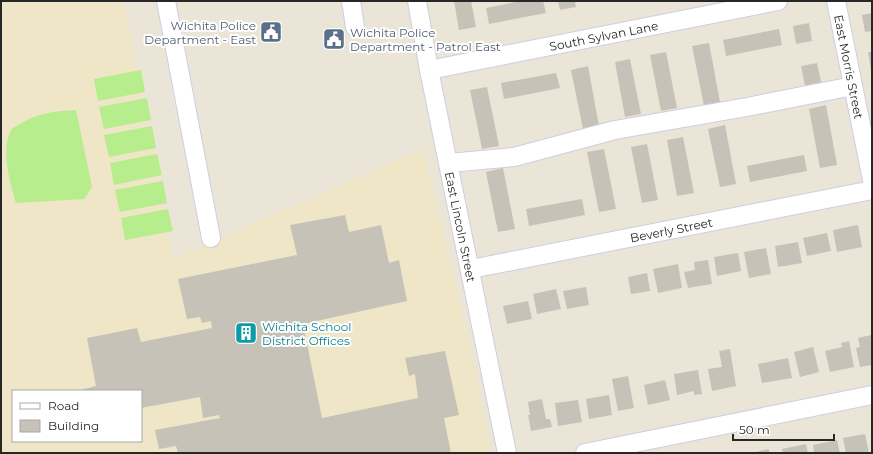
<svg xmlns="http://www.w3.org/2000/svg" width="873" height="454" font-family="Montserrat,sans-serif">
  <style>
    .education { fill: #eee6c6; fill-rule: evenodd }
    .pitch { fill: #b7ed8c }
    .building { fill: #c6c2b8 }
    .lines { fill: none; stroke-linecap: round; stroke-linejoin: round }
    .minor-casing { stroke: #cdcee1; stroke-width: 20 }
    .minor { stroke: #fff; stroke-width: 18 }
    .labels { text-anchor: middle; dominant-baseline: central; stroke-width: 4; stroke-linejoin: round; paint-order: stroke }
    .service-label { font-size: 12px; fill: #4e5e75; stroke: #fff; text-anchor: end }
    .street-label { font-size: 12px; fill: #272727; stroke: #fff }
    .culture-label { font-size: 12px; fill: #0d838f; stroke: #fff; text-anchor: start }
  </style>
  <rect width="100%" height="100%" fill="#ebe5d8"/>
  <!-- education -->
  <path class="education" d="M1,1h123l49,258 250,-110 54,226 13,78h-489zM13,391h128v50h-128z"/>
  <!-- pitch -->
  <g class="pitch">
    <polygon points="141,70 145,92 98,101 94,79"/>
    <polygon points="147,98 151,120 104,129 99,107"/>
    <path d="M76,110l16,77 -8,12 -68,4c-6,-19 -16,-56 -4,-74 2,-2 6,-4 8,-5 18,-11 35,-13 56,-14z"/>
    <polygon points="152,126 156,148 109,157 104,135"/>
    <polygon points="157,154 162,175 114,185 110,163"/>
    <polygon points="163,181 167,203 120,212 115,190"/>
    <polygon points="168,209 173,231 125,240 121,218"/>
  </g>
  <!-- building -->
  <g class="building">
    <polygon points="454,1 471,1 476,27 459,30"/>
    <polygon points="521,1 543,1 546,13 489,24 486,8"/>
    <polygon points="558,1 575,1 576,7 560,10"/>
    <polygon points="872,13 872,31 865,32 862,15"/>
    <polygon points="809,23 812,41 796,44 793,26"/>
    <polygon points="779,29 782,45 726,56 723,40"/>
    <polygon points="709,43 720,102 704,106 692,46"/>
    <polygon points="666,52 677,108 661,111 650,55"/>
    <polygon points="868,52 872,52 872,70 871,70"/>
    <polygon points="630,59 641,114 625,117 615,62"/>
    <polygon points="817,63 821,82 805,86 801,66"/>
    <polygon points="588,66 599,126 583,129 571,70"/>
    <polygon points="556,73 560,88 504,99 501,83"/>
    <polygon points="487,87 499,146 482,149 470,90"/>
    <polygon points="826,105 837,165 820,168 809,109"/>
    <polygon points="725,125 736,184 720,187 708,129"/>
    <polygon points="683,137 694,193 677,196 667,140"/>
    <polygon points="647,144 658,200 642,203 631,147"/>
    <polygon points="604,149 616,209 599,212 587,152"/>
    <polygon points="804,155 807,171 750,182 747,166"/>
    <polygon points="503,168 515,229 498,232 486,172"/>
    <polygon points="582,199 585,215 529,226 526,209"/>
    <polygon points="345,215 349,232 381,225 389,263 399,260 407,301 303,324 322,418 418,398 415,374 409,376 405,358 445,351 459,415 444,418 451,453 178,453 176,446 159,449 155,430 220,418 219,415 203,418 200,397 141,408 141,391 76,391 96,386 87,338 137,328 141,342 212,328 211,321 202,323 200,317 187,319 178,279 297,255 290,225"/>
    <polygon points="858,225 862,247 837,252 833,230"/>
    <polygon points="827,233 831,251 807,256 803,238"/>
    <polygon points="798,242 802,263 778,267 775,246"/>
    <polygon points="766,248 771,274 749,278 744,252"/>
    <polygon points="738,253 741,271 717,276 714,257"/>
    <polygon points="708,260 712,284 688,288 684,272 695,270 694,262"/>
    <polygon points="678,264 682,288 658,293 653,269"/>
    <polygon points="647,273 650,291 631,294 628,277"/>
    <polygon points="586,287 589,305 567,309 563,291"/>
    <polygon points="556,289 561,309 537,314 533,294"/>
    <polygon points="528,301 532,319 507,324 503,306"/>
    <polygon points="871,335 872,365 860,367 856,348 860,347 858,338"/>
    <polygon points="849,341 854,367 830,372 825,351 842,347 841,343"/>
    <polygon points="813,347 819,372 800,377 794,352"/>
    <polygon points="730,349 736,386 712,391 708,369 722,367 719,351"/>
    <polygon points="788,358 792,378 762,383 758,364"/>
    <polygon points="698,370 702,394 694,395 694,391 677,395 674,374"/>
    <polygon points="628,376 634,408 618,411 612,379"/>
    <polygon points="665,380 670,400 648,405 644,385"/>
    <polygon points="609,395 612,415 589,419 586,399"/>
    <polygon points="542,399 546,419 550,419 552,427 531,431 528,415 530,415 528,402"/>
    <polygon points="578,400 582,422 558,426 555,403"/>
    <polygon points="865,434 869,453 846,453 843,438"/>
    <polygon points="837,440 840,453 814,453 813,445"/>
    <polygon points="806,444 808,453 783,453 782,449"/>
    <polygon points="769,449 769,453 756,453 756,452"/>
  </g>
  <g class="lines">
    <!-- minor casing -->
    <g class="minor-casing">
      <g id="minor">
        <polyline points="166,1 211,238"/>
        <polyline points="351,1 355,27"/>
        <path id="s1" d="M417,1l12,69 78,383"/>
        <path id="s2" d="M836,1l36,179"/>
        <path id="s3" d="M429,70l349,-69"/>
        <polyline points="449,163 514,157 615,130 747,107 853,86"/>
        <path id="s4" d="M471,269l401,-79"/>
        <polyline points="585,453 872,395"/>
      </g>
    </g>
    <!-- minor -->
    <use href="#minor" class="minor"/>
  </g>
  <!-- icons -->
  <defs>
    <g id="civic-square" transform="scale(1.15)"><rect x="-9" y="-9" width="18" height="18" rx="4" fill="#5c6f8a" stroke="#fff"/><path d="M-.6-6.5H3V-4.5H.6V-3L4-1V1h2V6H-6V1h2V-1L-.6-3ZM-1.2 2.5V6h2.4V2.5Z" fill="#fff"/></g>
    <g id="building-square" transform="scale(1.15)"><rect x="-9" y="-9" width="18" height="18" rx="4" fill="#0f9aa8" stroke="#fff"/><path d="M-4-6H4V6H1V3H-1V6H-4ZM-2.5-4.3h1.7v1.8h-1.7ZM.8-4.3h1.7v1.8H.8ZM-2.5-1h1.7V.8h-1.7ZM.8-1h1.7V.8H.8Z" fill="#fff"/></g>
  </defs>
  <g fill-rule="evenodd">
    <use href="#civic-square" x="271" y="32"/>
    <use href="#civic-square" x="334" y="39"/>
    <use href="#building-square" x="246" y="333"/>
  </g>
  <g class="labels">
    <!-- service labels -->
    <g class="service-label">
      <text x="256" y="25">Wichita Police<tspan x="256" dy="14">Department - East</tspan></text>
      <text x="350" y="32" text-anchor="start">Wichita Police<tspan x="350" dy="14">Department - Patrol East</tspan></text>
    </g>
    <!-- street labels -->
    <g class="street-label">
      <text stroke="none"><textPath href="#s3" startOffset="178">South Sylvan Lane</textPath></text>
      <text stroke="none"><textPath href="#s2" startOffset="67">East Morris Street</textPath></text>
      <text stroke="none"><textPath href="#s1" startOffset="230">East Lincoln Street</textPath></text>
      <text stroke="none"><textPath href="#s4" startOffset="204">Beverly Street</textPath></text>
    </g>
    <!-- culture labels -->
    <g class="culture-label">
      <text x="262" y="326">Wichita School<tspan x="262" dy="14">District Offices</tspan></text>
    </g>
  </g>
  <!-- border -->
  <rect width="873" height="454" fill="none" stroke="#272727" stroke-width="4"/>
  <!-- legend -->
  <rect x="12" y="390" width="130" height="52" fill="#ffffff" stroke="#a9a9a9"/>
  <rect x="20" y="403" width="20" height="6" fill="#ffffff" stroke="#a9a9a9"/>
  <text x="48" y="410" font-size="12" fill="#272727">Road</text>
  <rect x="20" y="420" width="20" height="12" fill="#c6c2b8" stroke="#a9a9a9"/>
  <text x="48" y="430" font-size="12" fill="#272727">Building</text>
  <!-- scale -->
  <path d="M733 434v6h101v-6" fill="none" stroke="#272727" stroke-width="2"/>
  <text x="739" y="434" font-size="12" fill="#272727" stroke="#ffffff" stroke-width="3" paint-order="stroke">50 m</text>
</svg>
